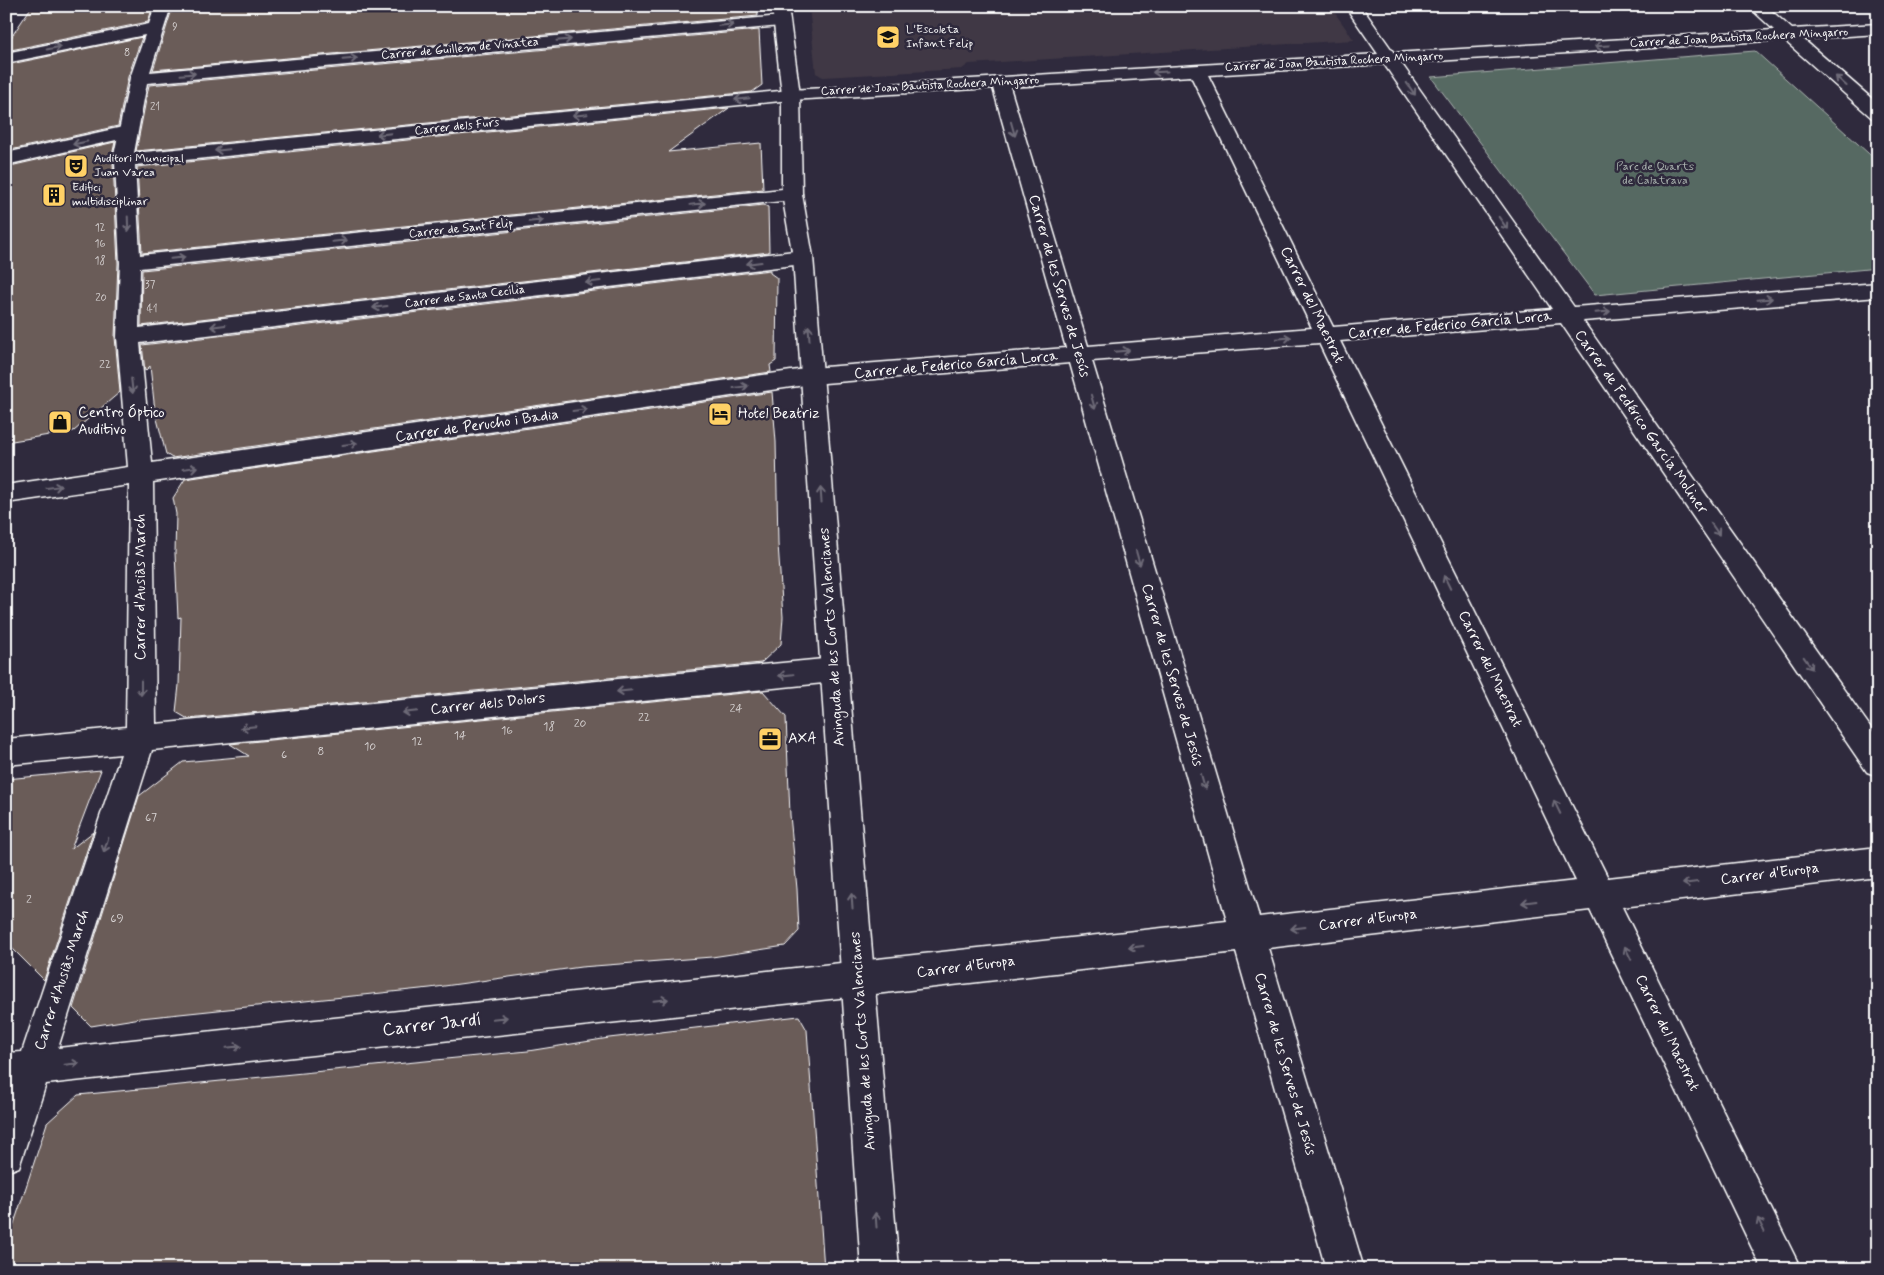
<svg xmlns="http://www.w3.org/2000/svg" width="1884" height="1275" font-family="Mynerve,sans-serif">
  <style>
    .built { fill: #413945 }
    .green { fill: #576962; stroke: #abb4b0 }
    .building { fill: #6b5b59; stroke: #fff }
    .lines { fill: none; stroke-linecap: round; stroke-linejoin: round }
    .pedestrian-casing { stroke: #fff; stroke-width: 3 }
    .minor-casing { stroke: #fff; stroke-width: 3 }
    .tertiary-casing { stroke: #fff; stroke-width: 3 }
    .pedestrian { fill: #2f2a3d; fill-rule: evenodd }
    .minor { fill: #2f2a3d; fill-rule: evenodd }
    .tertiary { fill: #2f2a3d; fill-rule: evenodd }
    .oneway { stroke: #6d6a77 }
    .labels { text-anchor: middle; dominant-baseline: central; stroke-width: 5; stroke-linejoin: round; paint-order: stroke }
    .far-number-label { font-size: 11px; fill: #dad6d6 }
    .far-poi-label { font-size: 12px; fill: #fff; stroke: #2f2a3d; text-anchor: start }
    .far-street-label { font-size: 12px; fill: #fff; stroke: #2f2a3d }
    .far-park-label { font-size: 12px; fill: #abb4b0; stroke: #2f2a3d }
    .number-label { font-size: 12px; fill: #dad6d6 }
    .street-label { font-size: 15px; fill: #fff; stroke: #2f2a3d }
    .poi-label { font-size: 15px; fill: #fff; stroke: #2f2a3d; text-anchor: start }
    .near-street-label { font-size: 18px; fill: #fff; stroke: #2f2a3d }
  </style>
  <rect width="100%" height="100%" fill="#2f2a3d"/>
  <filter id="ink" filterUnits="userSpaceOnUse"><feTurbulence type="fractalNoise" baseFrequency=".02" numOctaves="2"/><feDisplacementMap in="SourceGraphic" scale="10" xChannelSelector="R" yChannelSelector="G"/><feConvolveMatrix kernelMatrix="1 2 1 2 8 2 1 2 1" color-interpolation-filters="sRGB"/></filter>
  <g filter="url(#ink)">
    <!-- built -->
    <polygon class="built" points="809,6 1330,6 1354,40 969,64 962,69 823,77 816,73"/>
    <!-- green -->
    <polygon class="green" points="1755,51 1878,162 1878,268 1595,295 1431,77"/>
    <!-- building -->
    <g class="building">
      <polygon points="32,6 153,6 148,22 6,51 6,45"/>
      <polygon points="173,6 518,6 518,8 548,6 757,6 758,16 153,70"/>
      <polygon points="759,30 762,85 752,92 136,151 149,85"/>
      <polygon points="142,37 128,77 118,126 6,151 6,65"/>
      <polygon points="729,108 668,152 761,143 763,189 142,253 137,167"/>
      <polygon points="115,142 111,160 113,164 118,263 115,337 120,392 74,431 6,442 6,167"/>
      <polygon points="764,205 768,207 769,252 141,326 142,270"/>
      <polygon points="770,270 770,273 777,278 776,361 770,365 771,372 172,458 166,454 155,411 150,366 145,371 142,345"/>
      <polygon points="772,392 776,442 778,544 783,617 781,644 761,663 188,719 176,712 179,685 181,617 178,618 175,553 176,514 173,498 185,479"/>
      <polygon points="763,691 786,717 790,815 797,889 799,931 785,946 712,957 581,967 430,988 141,1018 91,1026 73,1008 139,796 183,762 249,756 230,744"/>
      <polygon points="101,770 71,849 93,832 44,980 6,942 6,779"/>
      <polygon points="799,1016 807,1030 824,1269 6,1269 6,1248 47,1123 78,1095 528,1051 609,1038"/>
    </g>
    <g class="lines">
      <!-- pedestrian casing -->
      <g class="pedestrian-casing">
        <polygon id="pedestrian" points="127,126 134,128 136,132 134,136 6,165 6,153"/>
      </g>
      <!-- minor casing -->
      <g class="minor-casing">
        <path id="minor" d="M155,6h16l-21,66 631,-56 6,1 2,4 -2,4 -6,1 -634,57 -13,70 657,-63 587,-36 -33,-48h16l33,47 380,-23 -26,-24h18l26,23 86,-5v10l-75,5 75,65v15l-6,-1 -88,-78 -383,23 173,244 304,-24v14l-295,24 295,417v38l-11,-4 -306,-449 -221,18 268,537 270,-31v30l-256,30 179,362h-39l-172,-359 -322,38 96,321h-38l-90,-317 -378,44 -812,88 -27,83 -13,5v-74l4,-10 -4,1v-36l16,-1 99,-298 -115,11v-26l120,-12 3,-242 -123,18v-18l122,-18 -11,-130 3,-74 -5,-100 -2,-3 17,-82 15,-43 -139,28v-10l143,-29zM1384,64l168,245 -219,18 -125,-252zM1191,76l121,252 -224,18 -78,-259zM993,88l73,260 -254,20 -660,95 -12,-120 663,-79 7,-2 3,-5 -3,-5 -7,-2 -664,78 1,-60 652,-68 7,-2 3,-4 -3,-4 -7,-2 -652,67 -5,-90 656,-65zM1319,343l257,538 -317,36 -167,-556zM1070,363l157,558 -1169,127 94,-298 682,-68 10,-4 4,-8 -4,-8 -10,-4 -678,66 -3,-242 659,-98z"/>
      </g>
      <!-- tertiary casing -->
      <g class="tertiary-casing">
        <polygon id="tertiary" points="772,6 788,6 800,95 802,194 813,257 899,1269 861,1269 793,257 782,194 782,95"/>
      </g>
      <!-- pedestrian -->
      <use href="#pedestrian" class="pedestrian"/>
      <!-- minor -->
      <use href="#minor" class="minor"/>
      <!-- tertiary -->
      <use href="#tertiary" class="tertiary"/>
    </g>
    <!-- one-way arrows -->
    <defs><path id="oneway-shaft" d="M-6 0H5M1.5-3L5.5 0L1.5 3" fill="none" stroke-width="1.6" stroke-linecap="round" stroke-linejoin="round" transform="scale(1.25)"/></defs>
    <g class="oneway">
      <use href="#oneway-shaft" transform="translate(726 25) rotate(-5)"/>
      <use href="#oneway-shaft" transform="translate(564 40) rotate(-5)"/>
      <use href="#oneway-shaft" transform="translate(1602 46) rotate(177)"/>
      <use href="#oneway-shaft" transform="translate(54 48) rotate(-11)"/>
      <use href="#oneway-shaft" transform="translate(350 59) rotate(-5)"/>
      <use href="#oneway-shaft" transform="translate(1160 72) rotate(177)"/>
      <use href="#oneway-shaft" transform="translate(188 74) rotate(-5)"/>
      <use href="#oneway-shaft" transform="translate(1841 81) rotate(-138)"/>
      <use href="#oneway-shaft" transform="translate(1411 89) rotate(55)"/>
      <use href="#oneway-shaft" transform="translate(742 99) rotate(174)"/>
      <use href="#oneway-shaft" transform="translate(580 115) rotate(174)"/>
      <use href="#oneway-shaft" transform="translate(1013 129) rotate(74)"/>
      <use href="#oneway-shaft" transform="translate(384 134) rotate(174)"/>
      <use href="#oneway-shaft" transform="translate(80 143) rotate(168)"/>
      <use href="#oneway-shaft" transform="translate(222 150) rotate(174)"/>
      <use href="#oneway-shaft" transform="translate(698 204) rotate(-6)"/>
      <use href="#oneway-shaft" transform="translate(536 221) rotate(-6)"/>
      <use href="#oneway-shaft" transform="translate(1503 223) rotate(55)"/>
      <use href="#oneway-shaft" transform="translate(128 224) rotate(88)"/>
      <use href="#oneway-shaft" transform="translate(340 241) rotate(-6)"/>
      <use href="#oneway-shaft" transform="translate(178 258) rotate(-6)"/>
      <use href="#oneway-shaft" transform="translate(754 263) rotate(173)"/>
      <use href="#oneway-shaft" transform="translate(593 282) rotate(173)"/>
      <use href="#oneway-shaft" transform="translate(1765 299) rotate(-5)"/>
      <use href="#oneway-shaft" transform="translate(380 307) rotate(173)"/>
      <use href="#oneway-shaft" transform="translate(1603 312) rotate(-5)"/>
      <use href="#oneway-shaft" transform="translate(218 326) rotate(173)"/>
      <use href="#oneway-shaft" transform="translate(809 333) rotate(-94)"/>
      <use href="#oneway-shaft" transform="translate(1284 338) rotate(-5)"/>
      <use href="#oneway-shaft" transform="translate(1122 351) rotate(-5)"/>
      <use href="#oneway-shaft" transform="translate(132 386) rotate(84)"/>
      <use href="#oneway-shaft" transform="translate(741 387) rotate(-8)"/>
      <use href="#oneway-shaft" transform="translate(1093 402) rotate(74)"/>
      <use href="#oneway-shaft" transform="translate(580 410) rotate(-8)"/>
      <use href="#oneway-shaft" transform="translate(350 444) rotate(-8)"/>
      <use href="#oneway-shaft" transform="translate(190 468) rotate(-8)"/>
      <use href="#oneway-shaft" transform="translate(54 487) rotate(-8)"/>
      <use href="#oneway-shaft" transform="translate(821 495) rotate(-94)"/>
      <use href="#oneway-shaft" transform="translate(1715 529) rotate(55)"/>
      <use href="#oneway-shaft" transform="translate(1138 558) rotate(74)"/>
      <use href="#oneway-shaft" transform="translate(1447 582) rotate(-116)"/>
      <use href="#oneway-shaft" transform="translate(1808 663) rotate(55)"/>
      <use href="#oneway-shaft" transform="translate(786 675) rotate(174)"/>
      <use href="#oneway-shaft" transform="translate(141 688) rotate(90)"/>
      <use href="#oneway-shaft" transform="translate(624 691) rotate(174)"/>
      <use href="#oneway-shaft" transform="translate(410 712) rotate(174)"/>
      <use href="#oneway-shaft" transform="translate(248 727) rotate(174)"/>
      <use href="#oneway-shaft" transform="translate(1203 782) rotate(74)"/>
      <use href="#oneway-shaft" transform="translate(1557 807) rotate(-116)"/>
      <use href="#oneway-shaft" transform="translate(106 845) rotate(108)"/>
      <use href="#oneway-shaft" transform="translate(1690 883) rotate(173)"/>
      <use href="#oneway-shaft" transform="translate(852 901) rotate(-94)"/>
      <use href="#oneway-shaft" transform="translate(1529 902) rotate(173)"/>
      <use href="#oneway-shaft" transform="translate(1298 928) rotate(173)"/>
      <use href="#oneway-shaft" transform="translate(1136 947) rotate(173)"/>
      <use href="#oneway-shaft" transform="translate(1628 953) rotate(-116)"/>
      <use href="#oneway-shaft" transform="translate(661 1000) rotate(-6)"/>
      <use href="#oneway-shaft" transform="translate(500 1018) rotate(-6)"/>
      <use href="#oneway-shaft" transform="translate(234 1047) rotate(-6)"/>
      <use href="#oneway-shaft" transform="translate(72 1064) rotate(-6)"/>
      <use href="#oneway-shaft" transform="translate(876 1220) rotate(-94)"/>
      <use href="#oneway-shaft" transform="translate(1761 1225) rotate(-116)"/>
    </g>
  </g>
  <!-- icons -->
  <defs>
    <g id="school-square" transform="scale(1.25)"><rect x="-9" y="-9" width="18" height="18" rx="4" fill="#ffd166" stroke="#2f2a3d"/><path d="M0-5L7-2L0 1L-7-2ZM-4 1L0 2.5L4 1V4Q0 6-4 4Z" fill="#111"/></g>
    <g id="theatre-square" transform="scale(1.25)"><rect x="-9" y="-9" width="18" height="18" rx="4" fill="#ffd166" stroke="#2f2a3d"/><path d="M-5-5.5Q0-4 5-5.5V0Q5 5 0 6Q-5 5-5 0ZM-3.3-2.5H-1v1.5H-3.3ZM1-2.5H3.3v1.5H1ZM-2.8 1Q0 5.5 2.8 1Z" fill="#111"/></g>
    <g id="building-square" transform="scale(1.25)"><rect x="-9" y="-9" width="18" height="18" rx="4" fill="#ffd166" stroke="#2f2a3d"/><path d="M-4-6H4V6H1V3H-1V6H-4ZM-2.5-4.3h1.7v1.8h-1.7ZM.8-4.3h1.7v1.8H.8ZM-2.5-1h1.7V.8h-1.7ZM.8-1h1.7V.8H.8Z" fill="#111"/></g>
    <g id="hotel-square" transform="scale(1.25)"><rect x="-9" y="-9" width="18" height="18" rx="4" fill="#ffd166" stroke="#2f2a3d"/><path d="M-6-4.5h1.5V1H6V5H4.5V3h-9V5H-6ZM-4 0a1.8 1.8 0 1 1 3.6 0ZM.5 0V-2.5h3Q6-2.5 6 0Z" fill="#111"/></g>
    <g id="shop-square" transform="scale(1.25)"><rect x="-9" y="-9" width="18" height="18" rx="4" fill="#ffd166" stroke="#2f2a3d"/><path d="M-5-2.5h2.3a2.7 3.5 0 0 1 5.4 0H5L5.5 6h-11ZM-1.5-2.5h3a1.5 2.3 0 0 0-3 0Z" fill="#111"/></g>
    <g id="office-square" transform="scale(1.25)"><rect x="-9" y="-9" width="18" height="18" rx="4" fill="#ffd166" stroke="#2f2a3d"/><path d="M-6-3h4V-5.5h4V-3h4V5H-6ZM-1-4.5V-3h2v-1.5ZM-6 0V1H6V0Z" fill="#111"/></g>
  </defs>
  <g fill-rule="evenodd">
    <use href="#school-square" x="888" y="37"/>
    <use href="#theatre-square" x="76" y="166"/>
    <use href="#building-square" x="54" y="195"/>
    <use href="#hotel-square" x="720" y="414"/>
    <use href="#shop-square" x="60" y="422"/>
    <use href="#office-square" x="770" y="739"/>
  </g>
  <g class="labels">
    <!-- far-number labels -->
    <g class="far-number-label">
      <text x="175" y="27">9</text>
      <text x="127" y="53">8</text>
      <text x="155" y="107">21</text>
      <text x="100" y="228">12</text>
      <text x="100" y="244">16</text>
      <text x="100" y="261">18</text>
      <text x="150" y="285">37</text>
      <text x="101" y="298">20</text>
      <text x="152" y="309">41</text>
    </g>
    <!-- far-poi labels -->
    <g class="far-poi-label">
      <text x="906" y="30">L'Escoleta<tspan x="906" dy="14">Infant Felip</tspan></text>
      <text x="94" y="159">Auditori Municipal<tspan x="94" dy="14">Juan Varea</tspan></text>
      <text x="72" y="188">Edifici<tspan x="72" dy="14">multidisciplinar</tspan></text>
    </g>
    <!-- far-street labels -->
    <g class="far-street-label">
      <text transform="translate(1739 38) rotate(-3)">Carrer de Joan Bautista Rochera Mingarro</text>
      <text transform="translate(460 49) rotate(-5)">Carrer de Guillem de Vinatea</text>
      <text transform="translate(1334 62) rotate(-3)">Carrer de Joan Bautista Rochera Mingarro</text>
      <text transform="translate(930 86) rotate(-3)">Carrer de Joan Bautista Rochera Mingarro</text>
      <text transform="translate(457 127) rotate(-6)">Carrer dels Furs</text>
      <text transform="translate(461 229) rotate(-6)">Carrer de Sant Felip</text>
      <text transform="translate(465 297) rotate(-7)">Carrer de Santa Cecília</text>
    </g>
    <!-- far-park labels -->
    <g class="far-park-label">
      <text x="1655" y="167">Parc de Quarts<tspan x="1655" dy="14">de Calatrava</tspan></text>
    </g>
    <!-- number labels -->
    <g class="number-label">
      <text x="105" y="365">22</text>
      <text x="736" y="709">24</text>
      <text x="644" y="718">22</text>
      <text x="580" y="724">20</text>
      <text x="549" y="727">18</text>
      <text x="507" y="731">16</text>
      <text x="460" y="736">14</text>
      <text x="417" y="742">12</text>
      <text x="370" y="747">10</text>
      <text x="321" y="752">8</text>
      <text x="284" y="755">6</text>
      <text x="151" y="818">67</text>
      <text x="29" y="900">2</text>
      <text x="117" y="919">69</text>
    </g>
    <!-- street labels -->
    <g class="street-label">
      <text transform="translate(1059 286) rotate(74)">Carrer de les Serves de Jesús</text>
      <text transform="translate(1312 305) rotate(64)">Carrer del Maestrat</text>
      <text transform="translate(1450 325) rotate(-5)">Carrer de Federico García Lorca</text>
      <text transform="translate(956 365) rotate(-5)">Carrer de Federico García Lorca</text>
      <text transform="translate(1641 422) rotate(55)">Carrer de Fedérico García Moliner</text>
      <text transform="translate(477 426) rotate(-8)">Carrer de Perucho i Badia</text>
      <text transform="translate(141 587) rotate(-90)">Carrer d'Ausiàs March</text>
      <text transform="translate(832 637) rotate(-94)">Avinguda de les Corts Valencianes</text>
      <text transform="translate(1490 669) rotate(64)">Carrer del Maestrat</text>
      <text transform="translate(1172 675) rotate(74)">Carrer de les Serves de Jesús</text>
      <text transform="translate(488 704) rotate(-6)">Carrer dels Dolors</text>
      <text transform="translate(1770 874) rotate(-7)">Carrer d'Europa</text>
      <text transform="translate(1368 920) rotate(-7)">Carrer d'Europa</text>
      <text transform="translate(966 967) rotate(-7)">Carrer d'Europa</text>
      <text transform="translate(62 980) rotate(-72)">Carrer d'Ausiàs March</text>
      <text transform="translate(1667 1033) rotate(64)">Carrer del Maestrat</text>
      <text transform="translate(863 1041) rotate(-94)">Avinguda de les Corts Valencianes</text>
      <text transform="translate(1285 1064) rotate(74)">Carrer de les Serves de Jesús</text>
    </g>
    <!-- poi labels -->
    <g class="poi-label">
      <text x="78" y="413">Centro Óptico<tspan x="78" dy="17">Auditivo</tspan></text>
      <text x="738" y="414">Hotel Beatriz</text>
      <text x="788" y="739">AXA</text>
    </g>
    <!-- near-street labels -->
    <g class="near-street-label">
      <text transform="translate(432 1025) rotate(-6)">Carrer Jardí</text>
    </g>
  </g>
  <!-- margin -->
  <rect width="1884" height="1275" fill="none" stroke="#2f2a3d" stroke-width="25"/>
  <rect x="12" y="12" width="1859" height="1250" fill="none" stroke="#fff" stroke-width="2" filter="url(#ink)"/>
</svg>
